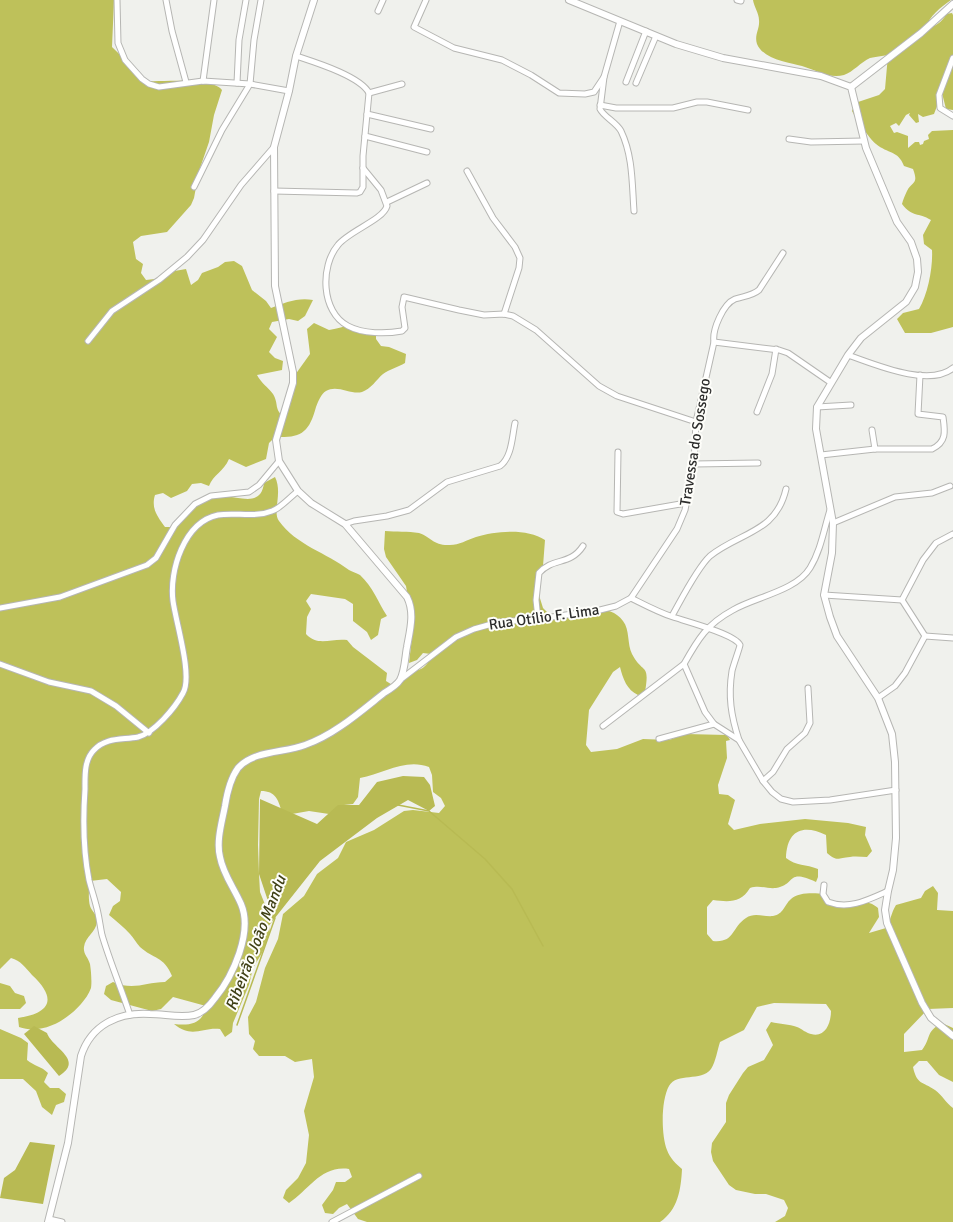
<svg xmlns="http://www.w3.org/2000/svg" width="953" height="1222" font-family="Signika,sans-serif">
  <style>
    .forest { fill: #bec15a }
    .water { fill: #b8ba53 }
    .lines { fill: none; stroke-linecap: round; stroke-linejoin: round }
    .stream { stroke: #b8ba53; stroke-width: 1.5 }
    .minor-casing { stroke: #b6b6b3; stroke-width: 7 }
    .tertiary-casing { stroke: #b6b6b3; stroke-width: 8 }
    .minor { stroke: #fff; stroke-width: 5 }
    .tertiary { stroke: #fff; stroke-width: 6 }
    .labels { text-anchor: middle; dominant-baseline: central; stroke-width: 4; stroke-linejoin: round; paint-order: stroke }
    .street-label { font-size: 15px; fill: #2d2d2c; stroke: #fefefa }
    .water-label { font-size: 16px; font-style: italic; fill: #404116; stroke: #fefefa }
  </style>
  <rect width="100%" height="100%" fill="#f0f1ed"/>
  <!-- forest -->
  <g class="forest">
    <path d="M0,0h114l-2,47 35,34c17,1 65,-4 75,9l-8,25 -5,27 -10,29 -5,27 -3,7 -24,27 -26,4 -8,6 3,17 7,5 -2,9 5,7 17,-2 6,-6 17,-3 5,16 7,-5 4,-7 16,-6 7,-5 9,-1 8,5 10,24 14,11 5,7c13,-5 27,-11 42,-8l-8,16 -7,5 -9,-2 -17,3 -3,7 8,8 -8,15 6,6 8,3 -1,9 -25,5c4,8 11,12 16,19 6,10 1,15 10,22l12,-41 15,-21 -3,-25 7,-6 15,7c14,-2 19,-8 31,4h16v5l5,7 8,1 17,7 -1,9c-7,4 -15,6 -22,11 -7,6 -12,15 -21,18 -11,3 -25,-8 -36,-1 -5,3 -8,11 -10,16 -7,26 -15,31 -41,30l-6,6 -3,16 -20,8 -17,-8c-5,12 -16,16 -20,27l-8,-3 -9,1 -5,7 -16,7 -8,-5 -8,2c-4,13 2,21 10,32h8c7,-8 15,-21 23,-26 6,-4 22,-6 28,-5 17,1 37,11 40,-13l11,-6c8,16 -3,35 4,44 17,24 48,32 70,49 3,2 8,3 11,5 13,12 18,27 27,41l-6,3 -3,16 -7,5 -4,-8 -14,-11v-17l-8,-5 -34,-5 -5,7 5,8 -4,8 -1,17c12,13 25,4 41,6l6,7 34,26 -1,8 8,5c4,-4 8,-8 12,-10 13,-8 21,-5 25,-22l-8,-1 -6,7 -8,3 4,-35 -7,-42 -20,-29 -2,-8 1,-18c11,1 23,0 34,2 12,4 15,13 31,12 9,0 17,-5 26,-8 20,-6 51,-9 69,3l-2,26 -5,8v18l5,16 6,6c22,0 58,-15 74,7 7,9 4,23 9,33 11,21 18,8 13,38l-7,3c-11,-5 -15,-16 -18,-28l-7,5 -24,38 -3,35 5,7 26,-3 26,-10 26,1 16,-6 42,1 3,5 -4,1 1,17 -9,27 1,9 9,1 7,5 -7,24 6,6 26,-6 45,-5 43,4 18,4 -1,8 7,16 -5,6c-6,0 -11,-1 -17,0 -12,1 -13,5 -23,-4l-1,-18c-23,-11 -39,-5 -40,23 10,8 20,6 32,11v8l-2,5c-30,-14 -20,3 -40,6 -9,1 -16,-3 -26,0 -9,15 -21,14 -37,12l-6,7v27l6,7c22,2 18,-13 33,-23 8,-6 18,-1 27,-2 11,-2 11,-11 18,-17 7,-7 24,-6 33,-5l13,12c14,-3 30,-8 41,2l1,9 -10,16 17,-5c5,-8 5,-15 10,-23l25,-7 4,-7 8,-5 5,7 -1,17 16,1v97l-25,1 -24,25v18l18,-2c10,-13 3,-18 20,-27l11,5v54l-14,-7 -12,-14h-8l-6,6c4,18 9,14 22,23 7,5 11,13 18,18v114h-178l10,-6 3,-8 -4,-8 -18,-6h-11l-19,-4 -7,-5 -16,-24 -2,-9 1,-9 14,-21v-19l3,-8 14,-22 5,-6 16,-7 9,-15 -7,-15 5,-8c9,2 18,2 26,5 5,2 9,6 14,7 15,4 20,-12 20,-23l-5,-7 -52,-1 -17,4 -13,23 -24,12c-3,9 -4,19 -9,27 -10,13 -34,3 -42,17 -8,14 -8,49 -2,64 3,8 9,14 15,19 -1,20 -4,41 -22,53h-293l-9,-3 -11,-15 -8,4 -6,6 -8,-1 -3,-8 11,-15 3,-8h9l7,-5 -3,-8c-28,-4 -40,21 -60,34l-6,-5 3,-8 12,-12 8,-15 3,-28 -5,-24 10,-34 -2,-18 -17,3 -10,-6h-26l-6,-7 2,-8 -6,-7 -1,-17 8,-15 9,-34 13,-29 5,-25 21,-18 13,-22 21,-16 8,-16 28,-12 30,-19 9,-1 26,3 6,-7 -4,-8 -8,-6 -1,-17 -3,-8c-24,-9 -46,7 -69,11l-2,19 -5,7 -9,1 -15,9 -20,-3 -17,3 -10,-2c-4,-12 -6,-21 -21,-21l-2,8 -1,46 1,29 1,18 6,15 4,26 -8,20 -9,15 -4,17 -16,38 -1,9 -7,5 -5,-8c-18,-2 -28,10 -46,-5 16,2 29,0 32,-18l-33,-9 -12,12 -9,2 -41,-11 -7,-6 2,-8 7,-4c21,9 32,0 52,0l7,-6c-8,-20 -19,-17 -32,-29 -4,-4 -6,-9 -10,-13 -6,-7 -14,-13 -21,-19l4,-9 7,-5 1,-9 -14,-13 -17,2c-1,8 -2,17 0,25 2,6 8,9 7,16 -1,10 -12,15 -13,25 -1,7 4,10 6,17 1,6 2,18 1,24 -2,6 -6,11 -10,16 -15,17 -39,31 -62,23l-1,-9c32,-5 40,-19 14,-43 -7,-8 -11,-14 -21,-17l-11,11z"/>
    <path d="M753,0h198c-10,7 -22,16 -25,28 7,0 17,-6 20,-14l6,-1 1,2v95l-7,-1 -4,-16 -8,21 -11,3 -5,-3 1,8 -3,1 -7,-8 1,-2 -4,2 -7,11 -3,-3 -6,3 4,7 3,-1 11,4v12l7,-6h4l1,3 3,-1 1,-3 5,-2 -1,-4 4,-4 21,-1v197l-22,6h-26l-8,-14 6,-6 16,-4c9,-15 14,-42 13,-59l-8,-6 -1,-9 8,-15c-13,-8 -18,-2 -29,-16 1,-4 3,-9 5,-13 5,-10 12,-6 6,-22l-9,-3c-6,-16 -16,-12 -28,-22 -7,-6 -20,-25 -24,-33l3,-8 24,-8 6,-6 3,-34c-6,1 -13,2 -18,3 -9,4 -17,14 -26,17 -15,4 -28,-5 -42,-9 -13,-3 -39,-7 -45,-22 -3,-9 3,-15 2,-24 0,-7 -5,-13 -6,-20z"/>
    <polygon points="0,983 10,986 15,993 24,996 26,1003 20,1009 0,1009"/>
    <path d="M0,1029l21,9 7,5 -1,17c7,6 14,6 21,13l-4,9 6,6h9l7,6 -2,8 -8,3 -4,10 -10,-8 -6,-16 -13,-12h-23z"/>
  </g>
  <!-- water -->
  <g class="water">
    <polygon points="403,776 424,777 430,785 435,806 429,811 408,800 377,818 320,861 267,928 269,904 259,874 260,799 317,824 338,805 359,805 377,782"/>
    <path d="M34,1026l13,7c5,15 38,27 12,43l-35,-42z"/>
    <polygon points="30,1142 55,1145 43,1204 0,1198 4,1178 15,1170"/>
  </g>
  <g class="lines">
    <!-- stream -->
    <g class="stream">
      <polyline points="398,805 429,811 485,859 512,889 543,946"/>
      <polyline points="237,1025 275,918"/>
    </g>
    <!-- minor casing -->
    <g class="minor-casing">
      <g id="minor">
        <polyline points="117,0 118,43 125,60 142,79 149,84 159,87 203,81 250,84 289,91"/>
        <polyline points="166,0 172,31 186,82"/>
        <polyline points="426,0 414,27 454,48 502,60 531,75 559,93 585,94 594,92 604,77"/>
        <polyline points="737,0 741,1"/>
        <polyline points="378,11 383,0"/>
        <path d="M620,21l-16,56 -4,32c4,8 16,13 21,22 12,25 11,53 13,80"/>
        <polyline points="953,58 939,95 940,108 953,116"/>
        <polyline points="203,81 214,0"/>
        <polyline points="626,82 646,31"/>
        <polyline points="237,83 239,40 246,0"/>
        <polyline points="636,83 656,36"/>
        <polyline points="369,93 402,84"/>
        <polyline points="600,105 616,108 673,108 697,102 707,102 748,110"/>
        <polyline points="367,114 431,129"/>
        <polyline points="365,136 427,152"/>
        <polyline points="789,139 811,142 864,141"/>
        <path d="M363,168l18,22 6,16c-4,14 -38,25 -49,39 -18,21 -17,67 10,81 15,8 38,8 54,5l3,-3 -3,-21 2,-10 55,13 25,5 20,-1 9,2 23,14 63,56 18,10 79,26"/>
        <polyline points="467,171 493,218 515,247 520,258 519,268 504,314"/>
        <polyline points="194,187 222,130 250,84 254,40 261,0"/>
        <path d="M274,191l83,2 3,-1 3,-5v-31l6,-63c-9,-17 -55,-31 -73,-37"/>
        <polyline points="387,202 427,183"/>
        <polyline points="88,341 112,311 159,280 187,257 203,240 241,185 274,147"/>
        <polyline points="714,342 779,350 788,353 830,382"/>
        <path d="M848,355c26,9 81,33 105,13"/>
        <polyline points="817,407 851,405"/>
        <polyline points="757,412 772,374 776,349"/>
        <polyline points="872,430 875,449"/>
        <polyline points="618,452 617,512 623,514 686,503"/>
        <path d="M821,455l54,-6h57c15,-7 13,-18 11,-32l-25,-3 2,-39"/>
        <polyline points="694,464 758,463"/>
        <path d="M830,510c-6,19 -9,40 -20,58 -14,23 -55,29 -77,42 -26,14 -35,29 -49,54l21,48 9,12 25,16 24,41 9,11 9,7 12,3 37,-2 66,-10"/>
        <polyline points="833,523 895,497 932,493 950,486"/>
        <path d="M345,524l9,-3 33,-5 22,-6 38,-28 53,-16c12,-9 12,-29 15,-43"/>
        <polyline points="824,595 902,600"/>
        <path d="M631,598c14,7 27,14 42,19 12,4 62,17 67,28 0,2 -7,21 -8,26 -4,25 -1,45 7,69"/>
        <polyline points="902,600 923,560 936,543 953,534"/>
        <polyline points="0,608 60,597 147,565 156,558 175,525 195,504 211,496 249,492 259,485 279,461"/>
        <path d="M672,616c9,-16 25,-48 38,-60 30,-24 66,-23 76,-67"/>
        <path d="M538,619l-2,-19 3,-27c14,-16 31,-7 44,-27"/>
        <polyline points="925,636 953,638"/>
        <polyline points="0,664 49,682 91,691 116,706 149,733"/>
        <path d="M400,680l56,-43 18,-8 25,-7 39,-3 62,-9 16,-4 15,-8 46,-69 8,-19 9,-46 2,-42 18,-80c-2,-12 9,-38 21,-43 9,-3 17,-3 24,-9l24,-37"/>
        <polyline points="878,698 895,686 905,673 925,636 902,600"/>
        <polyline points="603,726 684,664"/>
        <polyline points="659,739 714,724"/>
        <polyline points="763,781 773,772 787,749 805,733 810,723 808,688"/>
        <path d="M824,885l-1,9 5,8c21,8 40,-2 60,-11"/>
        <path d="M130,1015c-9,-27 -20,-53 -28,-80 -2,-9 -3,-20 -6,-30 -2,-8 -5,-17 -7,-25 -6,-30 -6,-62 -4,-91 0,-13 -1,-29 9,-39 12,-13 28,-10 44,-13 16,-4 37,-29 45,-44 10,-17 -7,-70 -10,-92 -4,-30 11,-79 45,-86 17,-3 37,3 54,-4 9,-3 18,-14 26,-20"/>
        <polyline points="49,1219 62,1222"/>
        <polyline points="332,1222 419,1176"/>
      </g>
    </g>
    <!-- tertiary casing -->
    <g class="tertiary-casing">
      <g id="tertiary">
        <polyline points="569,0 676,44 723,58 821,76 851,87 866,148 897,222 911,242 917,259 918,272 915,287 906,302 861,338 848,355 817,407 816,429 833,523 832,553 824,595 830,617 837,636 878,698 892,734 895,762 896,838 893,870 888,891 885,910 887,923 922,1003 931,1018 953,1036"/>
        <polyline points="851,87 921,33 953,4"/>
        <path d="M48,1222l20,-79 13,-87c10,-31 37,-44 69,-42 14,0 30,4 44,1 9,-2 16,-10 21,-17 18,-22 38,-66 26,-94 -7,-16 -18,-30 -21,-47 -4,-16 2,-35 5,-51 2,-13 5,-27 13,-38 16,-18 46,-15 67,-23 29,-10 55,-33 79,-52 5,-3 13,-8 16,-13 5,-9 5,-23 7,-33 3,-17 8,-34 0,-50l-62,-73 -34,-21 -13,-12 -19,-30 -3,-21 17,-57v-11l-18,-86 -1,-139 15,-56 7,-35 18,-56"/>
      </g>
    </g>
    <!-- minor -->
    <use href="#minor" class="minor"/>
    <!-- tertiary -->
    <use href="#tertiary" class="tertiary"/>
  </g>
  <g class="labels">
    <!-- street labels -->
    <g class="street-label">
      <text transform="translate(695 442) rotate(-81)">Travessa do Sossego</text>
      <text transform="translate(544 617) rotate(-8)">Rua Otílio F. Lima</text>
    </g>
    <!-- water labels -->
    <g class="water-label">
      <text transform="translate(256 943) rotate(-69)">Ribeirão João Mandu</text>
    </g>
  </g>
</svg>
